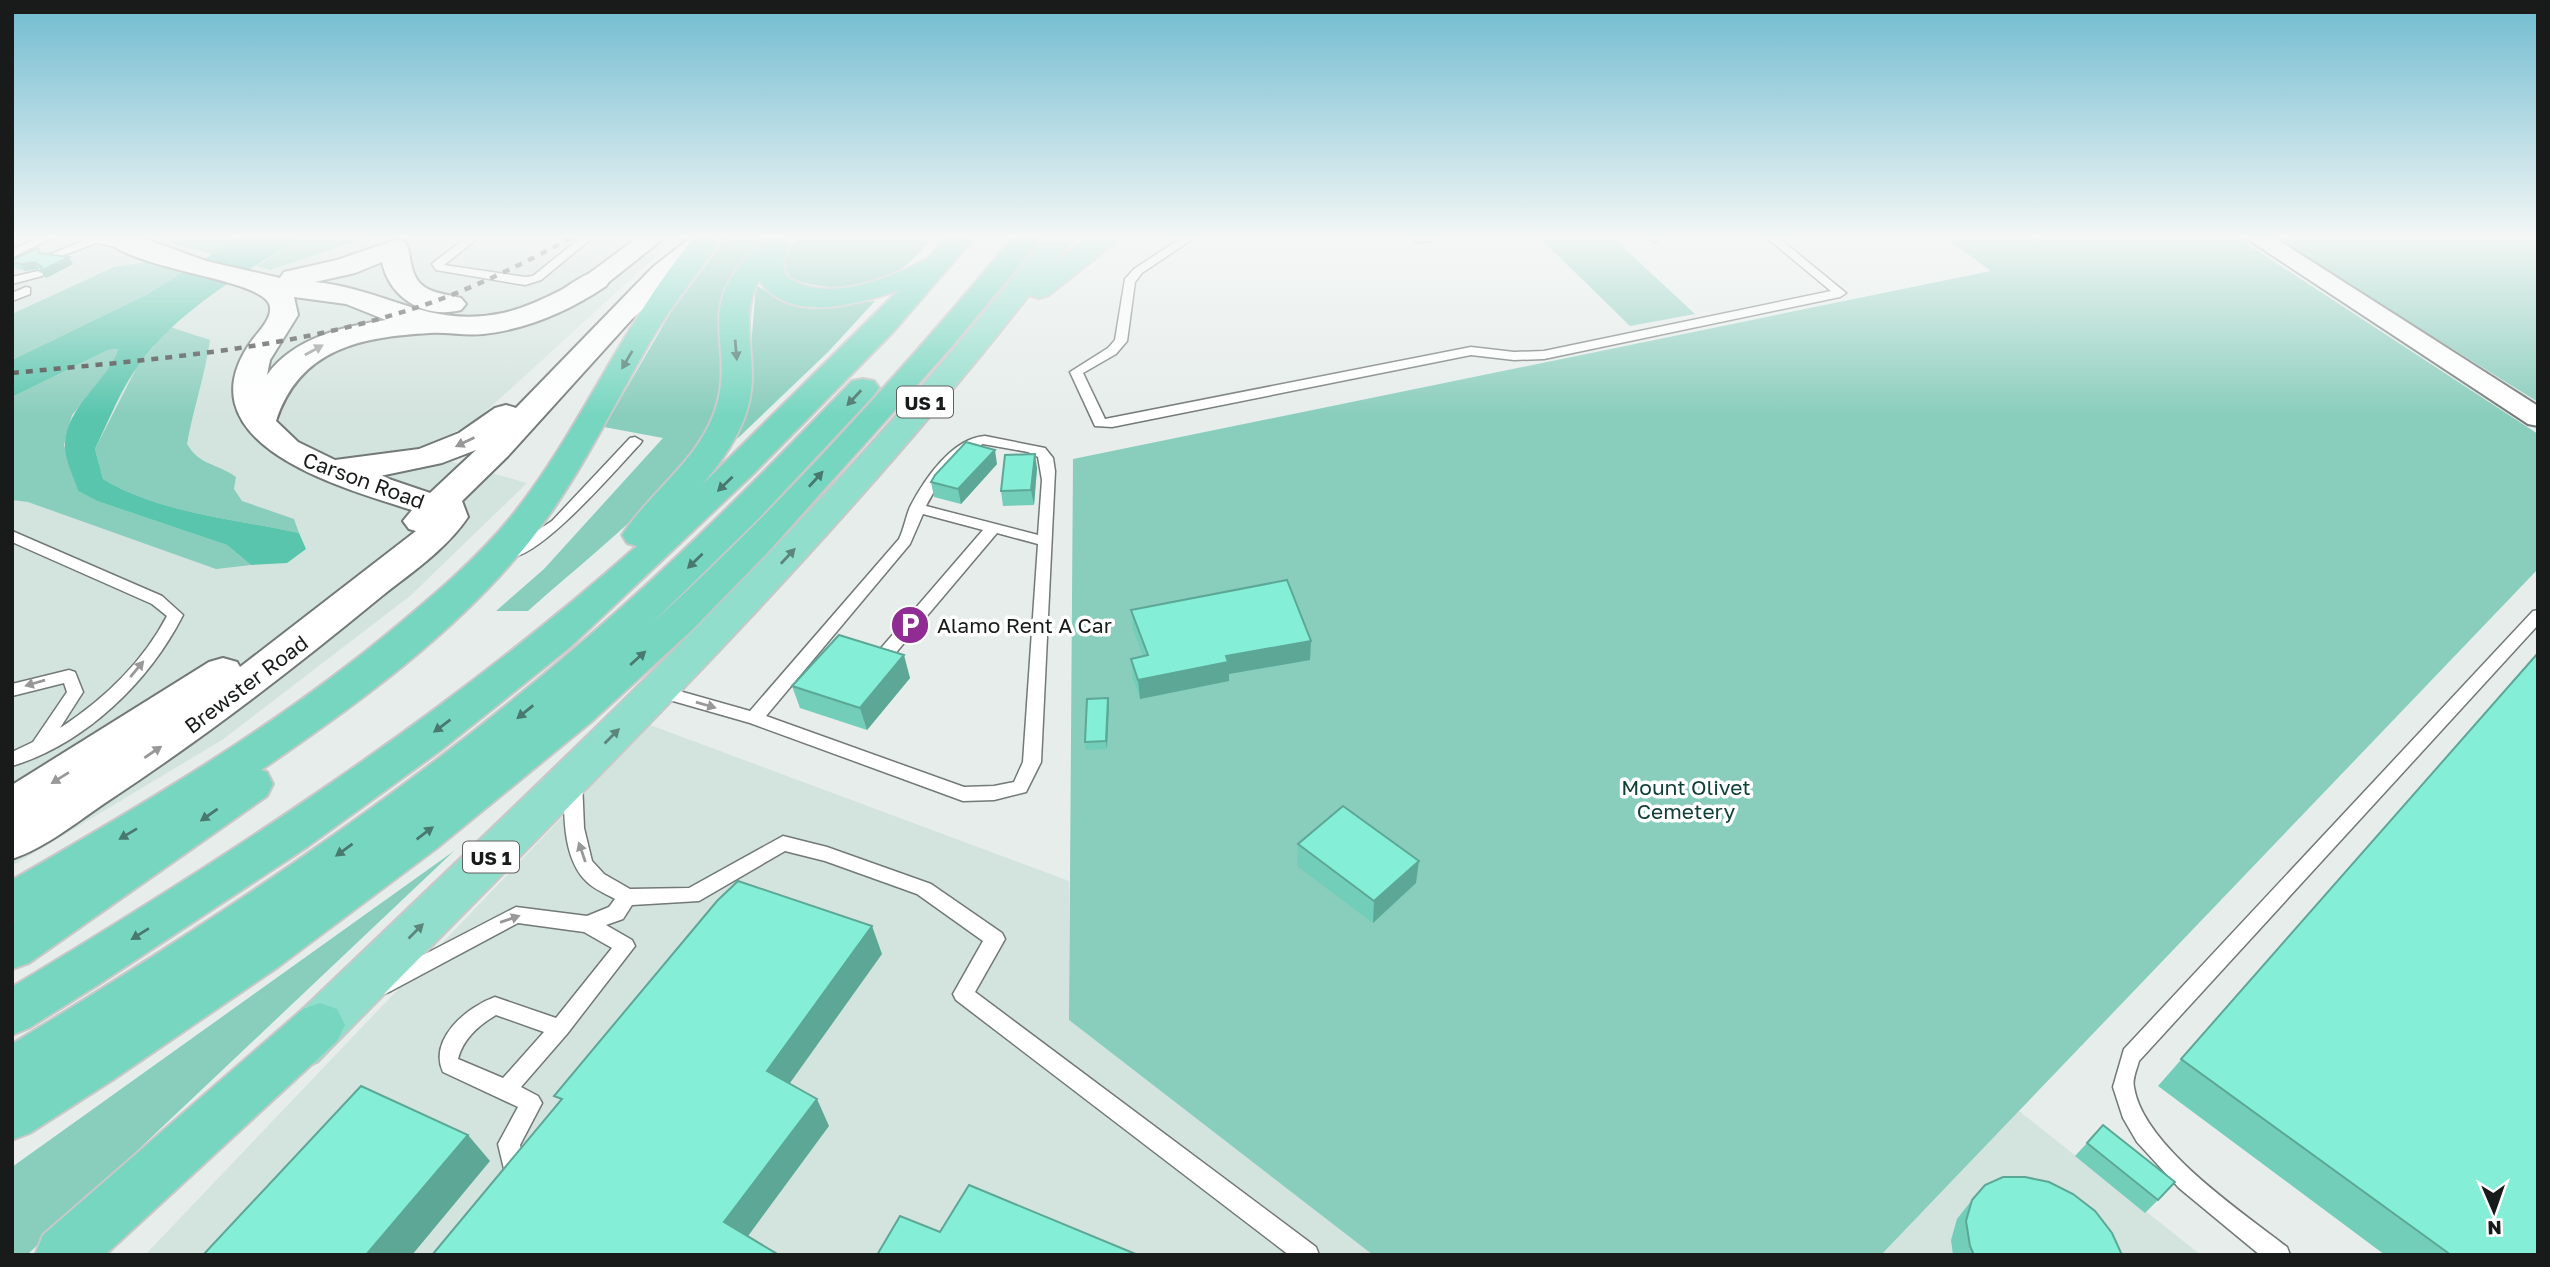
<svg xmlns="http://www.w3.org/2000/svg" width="2550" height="1267" font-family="'Golos Text',sans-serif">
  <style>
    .built { fill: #d3e3de }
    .green { fill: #89cdbc }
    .water { fill: #59c5ad }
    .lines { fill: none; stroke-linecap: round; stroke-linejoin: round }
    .service-casing { stroke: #727977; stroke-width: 3 }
    .minor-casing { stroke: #727977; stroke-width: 4 }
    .tertiary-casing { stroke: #727977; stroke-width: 4 }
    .trunk-casing { stroke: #c8c8c8; stroke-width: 4 }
    .motorway-casing { stroke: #c8c8c8; stroke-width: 4 }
    .service { fill: #fff; fill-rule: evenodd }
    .minor { fill: #fff; fill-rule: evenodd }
    .tertiary { fill: #fff; fill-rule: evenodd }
    .trunk { fill: #92decc; fill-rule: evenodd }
    .motorway { fill: #77d6c0; fill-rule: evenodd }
    .rail { stroke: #3b3e3d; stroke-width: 4.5; stroke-dasharray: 7 7; stroke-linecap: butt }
    .wall { fill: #72ceb8 }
    .shaded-wall { fill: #5ca796 }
    .building { fill: #84efd6; stroke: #5ca796; stroke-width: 2 }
    .oneway { fill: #989898 }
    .oneway2 { fill: #48786e }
    .oneway3 { fill: #5c867c }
    .labels { text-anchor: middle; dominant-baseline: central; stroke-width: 7; stroke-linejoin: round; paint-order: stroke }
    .shield { fill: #fff; stroke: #5e5f5f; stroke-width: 2 }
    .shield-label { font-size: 19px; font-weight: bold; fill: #191b1b }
    .street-label { font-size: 21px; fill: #191b1b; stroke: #fff }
    .poi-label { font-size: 21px; fill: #191b1b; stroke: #fff; text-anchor: start }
    .park-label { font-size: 21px; fill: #104137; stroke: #fff }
  </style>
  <rect width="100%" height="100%" fill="#e6edeb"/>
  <!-- built -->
  <g class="built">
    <polygon points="12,238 676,238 472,424 414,451 527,483 410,596 222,740 12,866"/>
    <polygon points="650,725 1069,881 1069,1020 1373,1255 145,1255"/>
    <polygon points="2019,1111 2201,1255 1881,1255"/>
  </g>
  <!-- green -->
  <g class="green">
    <polygon points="169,238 238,238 212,254 171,243"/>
    <polygon points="299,238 366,238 270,270 257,266"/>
    <path d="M726,238h39c-10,11 -45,57 -46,71 -4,38 15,72 -2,110 -28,61 -137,145 -189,192h-32l48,-42 119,-131 -59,-11 67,-115z"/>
    <path d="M800,238h134c-12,11 -23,24 -36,34 -32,23 -77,17 -111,6l-6,-24z"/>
    <polygon points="1540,238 1613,238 1695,314 1630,326"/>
    <polygon points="1946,238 2238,238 2538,434 2538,569 1881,1255 1373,1255 1069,1020 1073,459 1991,271"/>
    <polygon points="2275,238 2538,238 2538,402 2282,243"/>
    <polygon points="147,262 186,271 148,294 12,360 12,314 114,267"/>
    <path d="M756,285c40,27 73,20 119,16l-47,51 -91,87 9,-31z"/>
    <path d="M170,327l40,13c-5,36 -17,69 -23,104 13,22 30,19 49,33l-2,12 8,12 52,18 5,14c-64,-14 -140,-20 -196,-54l-8,-30 43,-84z"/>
    <polygon points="118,349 108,372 72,415 64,445 78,491 97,501 227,545 251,565 216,569 28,502 12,500 12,397 108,350"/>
    <polygon points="454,851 27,1255 12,1255 12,1167"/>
  </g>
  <!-- water -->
  <path class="water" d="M238,238h61c-57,37 -118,70 -159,125 -19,25 -31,57 -45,86l8,30c56,34 132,40 196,54l7,16 -19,14 -36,2 -24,-20 -130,-44 -19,-10c-4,-14 -14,-33 -13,-47 2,-39 41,-60 53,-95l-10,1 -96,47v-37l136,-66z"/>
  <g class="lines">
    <!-- service casing -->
    <g class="service-casing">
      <g id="service">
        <polygon points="37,238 51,238 12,258 12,250"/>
        <polygon points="81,238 104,238 138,247 132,250 96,243 54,259 44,257 83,241"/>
        <polygon points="466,238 478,238 444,265 525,277 533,276 580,238 592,238 541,280 525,285 436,270 432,264 434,262"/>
        <polygon points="1181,238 1194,238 1142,273 1135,282 1127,341 1116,354 1083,373 1105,419 1471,347 1514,352 1544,351 1831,291 1767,238 1779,238 1846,293 1840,297 1544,359 1514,360 1471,355 1112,427 1095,426 1070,372 1108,348 1115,340 1125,279 1134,269"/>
        <polygon points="1416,238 1436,238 1431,241 1416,242"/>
        <polygon points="1650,238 1662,238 1655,242"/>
        <polygon points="38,271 44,274 42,276 12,284 12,277"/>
        <polygon points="26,287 30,288 30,294 12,301 12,293"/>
        <path d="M985,436l60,12 8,10 2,13 -14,291 -15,30 -32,8 -31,1 -213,-78 -98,-28 -2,-4 2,-4 6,-2 92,26 149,-172c5,-10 7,-23 11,-32 14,-27 42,-69 75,-71zM983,444l45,8 10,5 4,23 -4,55 -112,-29c12,-23 31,-52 57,-62zM923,514l60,16 -107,124 -2,4 2,4h12l109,-129 41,11 -15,218 -9,20 -20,4 -30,1 -198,-71 144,-172z"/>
        <path d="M635,437l7,4 -2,3c-21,22 -105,121 -134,113l-2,-3 2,-3 46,-30 78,-83z"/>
        <path d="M12,531l150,65 21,19c-34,67 -98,129 -171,151v-14l21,-10 34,-50 -3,-9 -52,13v-12l57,-14 6,2 8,20 -23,36c43,-28 83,-66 107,-112l-15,-12 -140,-62z"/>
        <path d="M2538,610v15l-399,436c-2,8 -7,18 -5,26 9,59 108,125 153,160l3,8h-30l-81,-67 -42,-46 -14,-24 -10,-31 11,-38 409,-438z"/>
        <path d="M573,774l6,2 3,5 2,47 8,33 12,13 26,15 59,-1 94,-52 44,11 104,37 71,49 3,6 -30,53 341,255 3,8h-30l-333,-255 -3,-6 30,-53 -66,-47 -92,-33 -40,-10 -86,50 -67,4 -9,14 -17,6 26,15 3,6 -68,88 -46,53 17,9 4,7 -22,42c4,17 13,33 -8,42l-8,-3 -3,-8 3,-7 -6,-25 20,-37 -75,-35c-15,-33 24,-65 52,-75l61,21 56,-70 -28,-16 -66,-9 -127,68 -7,3 -7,-3 -3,-6 3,-6 139,-72 71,9 22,-9 6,-8c-9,-5 -21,-10 -28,-17 -25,-24 -23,-69 -23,-101l3,-5zM496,1015l48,17 -41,46 -45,-19c5,-20 21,-34 38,-44z"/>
      </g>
    </g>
    <!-- minor casing -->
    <g class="minor-casing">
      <g id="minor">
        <polygon points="637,238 664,238 605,285 587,285 584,280 587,275"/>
        <polygon points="2246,238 2275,238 2538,406 2538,426 2528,424"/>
      </g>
    </g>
    <!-- tertiary casing -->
    <g class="tertiary-casing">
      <path id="tertiary" d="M105,238h38l63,23 74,17 4,-6 53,-12 58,-20 10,2c5,7 4,13 6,21 5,30 26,29 50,35l5,6 -5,6c-36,9 -71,-11 -79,-48l-27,11 -40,9c71,7 114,47 188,31 21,-5 41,-14 60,-24 11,-7 20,-14 33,-18l10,3 4,6 -4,6c-37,25 -78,43 -123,48 -18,2 -35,-2 -53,-1 -69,4 -130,15 -154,88l22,21 37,18 84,-11 40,-16 36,-25 11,-3 10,3 137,-141 37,-29h32l-90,81 -124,137 -46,45 6,16c-23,34 -59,57 -91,83 -86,71 -175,139 -269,201 -30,20 -61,46 -96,58v-74l197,-123 14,-4 14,4 3,5 176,-136 -7,-2 -6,-8 9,-11c-69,-22 -236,-67 -159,-171 7,-9 23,-25 15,-37 -16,-25 -141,-33 -163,-64zM294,297l52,7 40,16c-42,6 -93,18 -119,55l3,-15 28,-45zM476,450l-46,43 -50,-17 62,-13z"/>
    </g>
    <!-- trunk casing -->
    <g class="trunk-casing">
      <path id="trunk" d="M1045,238h29l-20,26 34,-26h32l-71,57 -10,3 -10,-3c-216,275 -468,518 -712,767l-18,7 -18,-7 -7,-16 7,-16c200,-192 403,-380 589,-585 61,-67 118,-137 175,-207z"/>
    </g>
    <!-- motorway casing -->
    <g class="motorway-casing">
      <g id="motorway">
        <path d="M694,238h22l3,4c-23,34 -48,64 -69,100 -37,64 -69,132 -114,191 -73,95 -177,170 -275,237l6,2 6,12 -6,12 -238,167 -17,6v-46l4,-2 -4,1v-42c132,-76 263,-153 380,-250 42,-35 85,-71 119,-113 70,-87 110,-192 183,-279z"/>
        <path d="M776,238l8,2 4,6 -5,17 3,13c38,29 102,3 141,-17 7,-4 13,-15 18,-21h29l-81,94 -141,143 -182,172 -129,103 -134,97 -208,137 -70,44 -17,7v-48c219,-132 433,-271 625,-441l-10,-3 -5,-8c30,-46 82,-78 96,-134 14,-57 -20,-89 28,-143 9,-9 16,-19 30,-20zM759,280c30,45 99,24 140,10l-197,195c22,-26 45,-59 49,-94 5,-39 -12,-74 8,-111z"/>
        <path d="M1013,238h29l-89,107 -185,207 -77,79 -100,91 -154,126 -159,119 -164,112 -84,54 -18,7v-96c194,-118 384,-243 556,-390 101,-85 193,-178 284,-273l11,-2 11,2 5,7 -5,7 -115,123 -109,107c130,-118 250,-252 363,-387z"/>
        <polygon points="320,1003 337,1009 345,1025 337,1041 105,1255 35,1255 43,1235 303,1009"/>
      </g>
    </g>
    <!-- service -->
    <use href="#service" class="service"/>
    <!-- minor -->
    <use href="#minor" class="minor"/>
    <!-- tertiary -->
    <use href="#tertiary" class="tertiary"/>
    <!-- trunk -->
    <use href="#trunk" class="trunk"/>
    <!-- motorway -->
    <use href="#motorway" class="motorway"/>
    <!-- rail -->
    <path class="rail" d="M12,373c143,-14 293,-24 429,-74 45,-17 87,-38 130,-61"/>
  </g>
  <!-- wall -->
  <g class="wall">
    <polygon points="41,253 73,264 46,278 39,269 25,271 14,268 12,265 12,260"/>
    <polygon points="997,464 961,504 934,497 931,482"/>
    <polygon points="1037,468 1034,505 1003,506 1001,491"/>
    <polygon points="1131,610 1310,660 1229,674 1229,681 1140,699 1133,678 1131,659 1143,656 1133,629"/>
    <polygon points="2538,653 2538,1255 2385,1255 2158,1086"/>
    <polygon points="910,678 867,730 800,708 792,686"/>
    <polygon points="1108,698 1109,705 1107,749 1086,750 1085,742"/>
    <polygon points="1298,844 1416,883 1373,923 1297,866"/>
    <polygon points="2087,1143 2158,1200 2145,1213 2075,1156"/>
    <polygon points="1972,1200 2122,1255 1953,1255 1951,1240 1957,1219"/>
  </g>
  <!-- shaded-wall -->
  <g class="shaded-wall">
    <polygon points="69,257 73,264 46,278 41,271"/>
    <polygon points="35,262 39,269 25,271 21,264"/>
    <polygon points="995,450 997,464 961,504 958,489"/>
    <polygon points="1035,454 1037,468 1034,505 1031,490"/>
    <polygon points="1311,641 1310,660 1229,674 1229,681 1140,699 1138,680 1226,656"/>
    <polygon points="904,655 910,678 867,730 860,708"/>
    <polygon points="1108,698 1109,705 1107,749 1106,741"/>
    <polygon points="1419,861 1416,883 1373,923 1374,901"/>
    <polygon points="872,926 882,954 780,1097 767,1071"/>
    <polygon points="817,1099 829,1126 740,1247 724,1222"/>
    <polygon points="468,1135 490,1161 412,1255 366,1255"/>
  </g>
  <!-- building -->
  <g class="building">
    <polygon points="38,248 39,253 69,257 41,271 42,267 35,262 21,264 12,262 12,260"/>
    <polygon points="966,442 995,450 958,489 931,482 935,475"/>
    <polygon points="1035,454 1031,490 1001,491 1005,455"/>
    <polygon points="1287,580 1311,641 1226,656 1228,662 1138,680 1131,659 1148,655 1131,610"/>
    <polygon points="839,635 904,655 860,708 792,686"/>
    <polygon points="2538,653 2538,1255 2451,1255 2181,1059"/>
    <polygon points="1108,698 1106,741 1085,742 1087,699"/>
    <polygon points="1343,806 1419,861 1374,901 1298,844"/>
    <polygon points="738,881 872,926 767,1071 817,1099 724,1222 779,1255 432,1255 562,1099 554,1096 717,901"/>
    <polygon points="361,1086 468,1135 366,1255 203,1255"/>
    <polygon points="2103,1125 2175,1182 2158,1200 2087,1143"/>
    <polygon points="2003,1177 2025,1177 2049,1182 2073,1194 2095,1211 2112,1233 2122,1255 1974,1255 1970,1246 1966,1221 1972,1200 1985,1185"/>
    <polygon points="969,1185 1138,1255 877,1255 900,1216 940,1232"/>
  </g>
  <!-- one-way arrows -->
  <defs><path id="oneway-solid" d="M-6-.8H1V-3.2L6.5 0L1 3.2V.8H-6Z" transform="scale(1.75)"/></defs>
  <g class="oneway">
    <use href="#oneway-solid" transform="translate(314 350) rotate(-29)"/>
    <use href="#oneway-solid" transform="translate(465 442) rotate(154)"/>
    <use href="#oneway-solid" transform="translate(137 669) rotate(-50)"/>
    <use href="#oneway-solid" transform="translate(35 683) rotate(164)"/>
    <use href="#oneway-solid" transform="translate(706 705) rotate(16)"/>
    <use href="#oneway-solid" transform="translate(153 752) rotate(-34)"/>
    <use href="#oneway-solid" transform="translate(60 778) rotate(148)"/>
    <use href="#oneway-solid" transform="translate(582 852) rotate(-109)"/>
    <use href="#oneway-solid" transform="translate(510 919) rotate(-19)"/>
  </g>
  <g class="oneway2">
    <use href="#oneway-solid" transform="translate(736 350) rotate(85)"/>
    <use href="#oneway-solid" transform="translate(627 360) rotate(120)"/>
    <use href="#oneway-solid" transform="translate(854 398) rotate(133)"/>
    <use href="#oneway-solid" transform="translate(816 479) rotate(-48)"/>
    <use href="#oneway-solid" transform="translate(725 484) rotate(136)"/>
    <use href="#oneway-solid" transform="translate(695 561) rotate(136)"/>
    <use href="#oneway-solid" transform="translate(638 658) rotate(-42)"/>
    <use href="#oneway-solid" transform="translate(525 712) rotate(141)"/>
    <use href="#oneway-solid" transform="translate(442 726) rotate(143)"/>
    <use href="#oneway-solid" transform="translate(209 815) rotate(145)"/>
    <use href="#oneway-solid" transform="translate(425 833) rotate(-37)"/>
    <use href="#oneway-solid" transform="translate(128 834) rotate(149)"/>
    <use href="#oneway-solid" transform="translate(344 850) rotate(144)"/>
    <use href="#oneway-solid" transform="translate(140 934) rotate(148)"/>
  </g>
  <g class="oneway3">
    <use href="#oneway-solid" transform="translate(788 556) rotate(-47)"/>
    <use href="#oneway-solid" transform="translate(612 736) rotate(-45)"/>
    <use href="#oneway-solid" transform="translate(416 931) rotate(-45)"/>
  </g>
  <!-- sky -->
  <linearGradient id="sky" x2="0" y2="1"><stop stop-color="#6fbbd0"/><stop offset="0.57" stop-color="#f4f7f6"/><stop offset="1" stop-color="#f4f7f6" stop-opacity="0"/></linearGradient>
  <rect width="2550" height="416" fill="url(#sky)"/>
  <!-- icons -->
  <defs>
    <g id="parking-disc" transform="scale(2.0125)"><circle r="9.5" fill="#902c93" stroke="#fff"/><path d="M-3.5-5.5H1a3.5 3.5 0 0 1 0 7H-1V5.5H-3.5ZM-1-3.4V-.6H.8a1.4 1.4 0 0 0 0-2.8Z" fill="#fff"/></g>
  </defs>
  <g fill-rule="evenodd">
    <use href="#parking-disc" x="910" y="625"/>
  </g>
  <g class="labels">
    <!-- shield labels -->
    <g class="shield">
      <rect x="897" y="386.5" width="56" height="31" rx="5"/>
      <rect x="463" y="841.5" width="56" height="31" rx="5"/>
    </g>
    <g class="shield-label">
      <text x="925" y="402">US 1</text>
      <text x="491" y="857">US 1</text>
    </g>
    <!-- street labels -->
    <g class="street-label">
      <text transform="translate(364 480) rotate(20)">Carson Road</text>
      <text transform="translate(246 684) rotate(-37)">Brewster Road</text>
    </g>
    <!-- poi labels -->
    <g class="poi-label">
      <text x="937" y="625">Alamo Rent A Car</text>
    </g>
    <!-- park labels -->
    <g class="park-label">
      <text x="1686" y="787">Mount Olivet<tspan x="1686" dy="24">Cemetery</tspan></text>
    </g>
  </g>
  <!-- border -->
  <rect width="2550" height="1267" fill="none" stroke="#191b1b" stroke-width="28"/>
  <!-- north arrow -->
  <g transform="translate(2494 1211) rotate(178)" stroke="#ffffff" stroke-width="5" paint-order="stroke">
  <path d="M0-5L12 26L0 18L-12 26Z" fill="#191b1b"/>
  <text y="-10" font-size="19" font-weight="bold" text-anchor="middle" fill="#191b1b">N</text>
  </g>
</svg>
